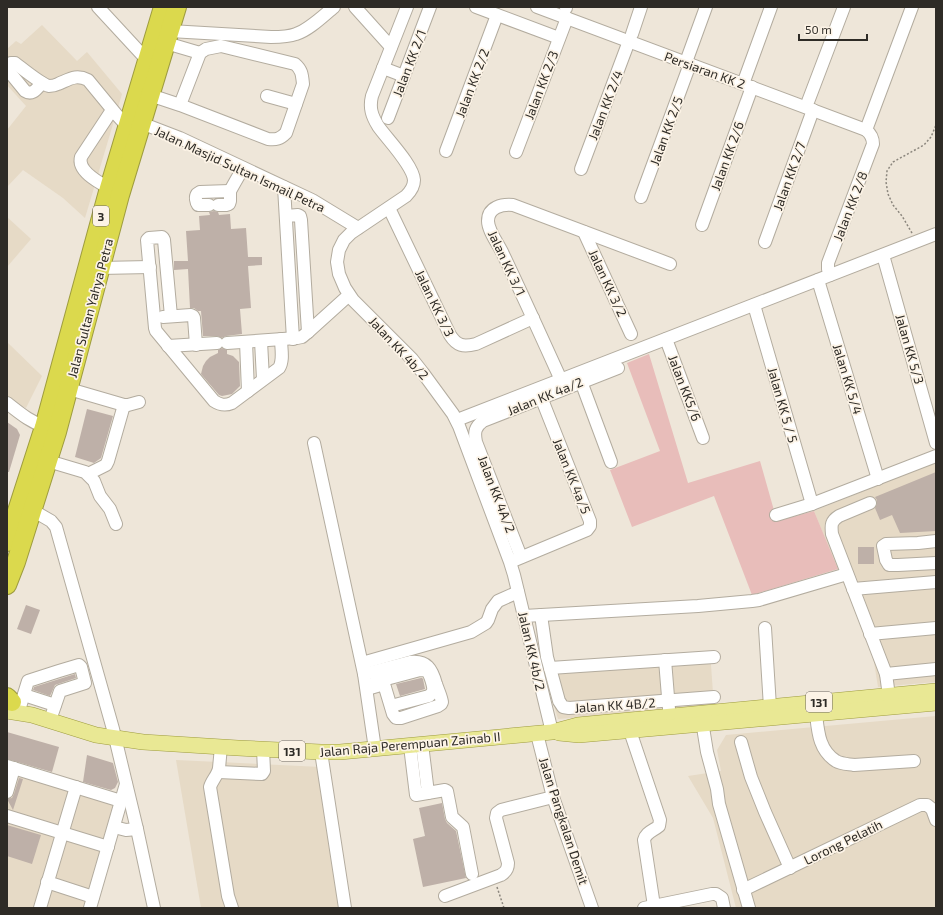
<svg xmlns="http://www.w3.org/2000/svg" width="943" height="915" font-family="'Exo 2',sans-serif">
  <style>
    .built { fill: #e6dac6 }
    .green { fill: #e8bdba }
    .building { fill: #beb0a8 }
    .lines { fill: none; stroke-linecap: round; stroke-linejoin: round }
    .minor-casing { stroke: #b3ac9f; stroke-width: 14 }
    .major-casing { stroke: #9e9c3f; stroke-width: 16 }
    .highway-casing { stroke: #9e9c3f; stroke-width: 20 }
    .path { stroke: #8b867d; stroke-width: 1.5; stroke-dasharray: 2 2; stroke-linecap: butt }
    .minor { stroke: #fff; stroke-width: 12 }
    .major { stroke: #e9e894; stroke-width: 15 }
    .highway { stroke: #dbd94d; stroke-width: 18 }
    .labels { text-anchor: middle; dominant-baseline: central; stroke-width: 3.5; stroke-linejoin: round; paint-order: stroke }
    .shield { fill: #fcf3e6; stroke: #6c6760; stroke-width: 1 }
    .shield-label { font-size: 12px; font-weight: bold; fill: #2e2b26 }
    .street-label { font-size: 13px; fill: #2e2b26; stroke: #fcf3e6 }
  </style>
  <rect width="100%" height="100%" fill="#eee6d9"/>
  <!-- built -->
  <g class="built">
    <polygon points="42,25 77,61 87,52 122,94 85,218 63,198 23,170 7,187 7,130 26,106 7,85 7,49 16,41 21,44"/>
    <polygon points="7,217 31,239 7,267"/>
    <polygon points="7,342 42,376 26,408 17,404 7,396"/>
    <polygon points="936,462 936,682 878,687 873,656 814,511"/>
    <polygon points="710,651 714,707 558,719 542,664"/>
    <polygon points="936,716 936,908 736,908 713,818 688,776 721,771 717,750 726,735"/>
    <polygon points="176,760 321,767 342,908 201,908"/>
    <polygon points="7,770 115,803 84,908 7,908"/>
  </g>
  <!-- green -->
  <polygon class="green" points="649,354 688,483 760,461 777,521 814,511 838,569 752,595 714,496 632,527 610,470 660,451 627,363"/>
  <!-- building -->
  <g class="building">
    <polygon points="214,211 218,212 219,215 230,214 231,229 246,228 248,257 262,257 262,265 248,266 251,308 240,309 242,334 226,336 222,338 217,336 203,336 201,311 198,311 194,308 190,308 188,269 174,270 174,261 188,261 186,231 200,230 199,216 210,215 209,212"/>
    <polygon points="222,348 227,350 227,354 233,356 239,362 240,386 232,394 222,396 219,395 201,374 203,366 206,361 210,357 218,353 218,350"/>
    <polygon points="87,409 113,416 101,458 94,463 75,457"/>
    <polygon points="7,422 17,429 20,435 9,472 7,472"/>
    <polygon points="936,472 936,531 900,533 892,515 880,520 875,508 877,504 877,500 875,497"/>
    <rect x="858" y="547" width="16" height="17"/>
    <polygon points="26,605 40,610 31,634 17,629"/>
    <polygon points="75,674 76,678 55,685 50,696 33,690 34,687"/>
    <polygon points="421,678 422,678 423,679 425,689 400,696 396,684"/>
    <polygon points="7,732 59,747 52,772 7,759"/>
    <polygon points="87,755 113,763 118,782 115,788 111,790 83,782"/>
    <polygon points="19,778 23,779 13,810 7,799 12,798 14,794"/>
    <polygon points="442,803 445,819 447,823 456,831 466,878 423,887 413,839 425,836 419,808"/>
    <polygon points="7,825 41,835 32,864 7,856"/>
  </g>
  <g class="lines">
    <!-- minor casing -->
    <g class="minor-casing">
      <g id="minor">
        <polyline points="98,7 147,60"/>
        <polyline points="355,7 391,47"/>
        <path d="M407,7l-35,89c-3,12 0,20 6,30 9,13 35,39 36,54 0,7 -4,12 -8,16l-55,37 -7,7 -5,10 -2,12 2,12 6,14 8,12 59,59 11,14 30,41 6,12 51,136 4,13 38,157"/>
        <polyline points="476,7 559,38"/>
        <path d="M537,7l329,123c5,4 7,8 7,14l-45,119v6l2,6"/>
        <polyline points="566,8 566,7"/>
        <path d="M170,31l101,6c8,0 17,0 25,-3 13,-4 27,-18 38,-27"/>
        <polyline points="632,34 641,7"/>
        <polyline points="166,43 200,53"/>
        <polyline points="686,62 706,7"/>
        <path d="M7,66l4,-3h4c8,6 26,21 34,23 3,0 7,-1 9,-2 12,-5 18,-10 30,-4l28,34 11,12"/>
        <polyline points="383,68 404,76"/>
        <path d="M7,69l18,22c8,5 12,-3 17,-8"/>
        <polyline points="743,84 771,7"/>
        <path d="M150,95l30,10 20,-52 6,-4 15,-3 74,18c7,6 7,11 8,20l-17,49c-6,6 -10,7 -18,6l-88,-34"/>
        <polyline points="267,96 296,104"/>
        <polyline points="806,107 844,7"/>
        <polyline points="388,118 430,7"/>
        <polyline points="141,123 180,138 312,200 358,228"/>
        <polyline points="866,130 912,7"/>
        <polyline points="446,151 497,15"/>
        <polyline points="516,152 567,18"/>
        <polyline points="581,169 629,41"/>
        <polyline points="284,187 293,339"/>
        <path d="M109,188c-11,-6 -32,-17 -28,-31l31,-47"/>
        <polyline points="230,191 243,168"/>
        <polyline points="641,197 690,64"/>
        <path d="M209,205h-11c-2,-3 -3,-8 -1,-11l3,-2 30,-1v10l-1,3 -3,1h-8"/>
        <path d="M389,208l61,127c7,11 13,12 26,9l57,-26"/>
        <polyline points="286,216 298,215 300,216 301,220 308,332"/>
        <polyline points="702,225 752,87"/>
        <polyline points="584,232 631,334"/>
        <polyline points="765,242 813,110"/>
        <polyline points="883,255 936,443"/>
        <polyline points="100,268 150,267"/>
        <polyline points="818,280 878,479"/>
        <polyline points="754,305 812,504"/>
        <path d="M171,316l-7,-76 -1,-2 -1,-1 -13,1 -2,2 8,88 1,3 58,70c6,4 11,5 18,2l47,-35c5,-8 2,-19 2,-29"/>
        <polyline points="163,317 191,315 193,316 194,318 196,345"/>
        <polyline points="666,339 703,438"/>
        <polyline points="261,341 263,379"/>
        <polyline points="246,342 248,391"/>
        <polyline points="227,343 297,338 302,337 308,332 349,295"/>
        <polyline points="168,346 217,343"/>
        <polyline points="579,376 611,462"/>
        <path d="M561,380c-19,-42 -38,-84 -58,-126 -4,-9 -15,-23 -15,-33 0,-14 14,-17 25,-16l157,59"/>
        <polyline points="69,389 124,405 128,405 139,402"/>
        <path d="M7,403c15,12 25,20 43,26"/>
        <polyline points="457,420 936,234"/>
        <polyline points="314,443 364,674 375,749"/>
        <polyline points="48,461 85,472 94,481 100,496 110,509 116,524"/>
        <polyline points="88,474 106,465 108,461 124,405"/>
        <path d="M870,503l-31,13c-8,5 -8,9 -7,18l54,140 3,22"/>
        <polyline points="32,510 51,521 56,527 113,729 137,829 154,908"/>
        <polyline points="776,515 812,504 936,456"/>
        <polyline points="936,541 918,543 886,544 883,546 886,560 889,565 898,565 936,563"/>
        <path d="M521,557l-45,-115c-2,-10 -1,-15 7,-21l135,-53"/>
        <polyline points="515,560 587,530 590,526 590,521 539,392"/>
        <polyline points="853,589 936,582"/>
        <polyline points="541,615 547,657 559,701 563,707 569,708 714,697"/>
        <polyline points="524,616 698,606 752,601 759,600 847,574"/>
        <polyline points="765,628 770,707"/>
        <polyline points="870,634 936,628"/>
        <polyline points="665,660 669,709"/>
        <polyline points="362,663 471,632 486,623 488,620 492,609 498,601 518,592"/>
        <polyline points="550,668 714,657"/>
        <path d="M364,674l46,-12c17,-2 22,7 26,22 2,6 5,12 6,18l-1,2 -3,2 -37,12h-5l-3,-4 -9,-30 -17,5"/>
        <polyline points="886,674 936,669"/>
        <path d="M375,682l45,-12c3,0 4,0 7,1 3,3 7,16 6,20 -1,3 -2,3 -4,5l-38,10"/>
        <polyline points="24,695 55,705"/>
        <polyline points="20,707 28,681 59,671 79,665 81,667 85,683 60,691 50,720"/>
        <path d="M816,714c2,18 3,36 20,47 5,3 12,3 18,4l60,-4"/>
        <polyline points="701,715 707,752 717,789 719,804 749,908"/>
        <path d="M630,731l30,89 -1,6c-6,5 -13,6 -15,14l10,66"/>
        <polyline points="537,734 553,797 592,908"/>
        <polyline points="741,742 751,777 765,812 790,868"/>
        <polyline points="422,744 428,793"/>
        <polyline points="410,746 416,795 445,790 447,791 452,817 463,827 472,874"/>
        <path d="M221,747l-2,21c-1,7 -7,12 -9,19l18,109 4,12"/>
        <polyline points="321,752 345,908"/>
        <polyline points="7,766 121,801"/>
        <polyline points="219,772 262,774 264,771 263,749"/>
        <polyline points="7,792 14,768"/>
        <polyline points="7,816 108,847"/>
        <polyline points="114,827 126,830 137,829"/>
        <polyline points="47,882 93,897"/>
        <polyline points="743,890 920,805 927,805 932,809 936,820"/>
        <path d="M445,896l56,-21c5,-3 7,-6 7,-12l-12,-45 1,-5 4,-3 52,-13"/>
        <polyline points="40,908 76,787"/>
        <polyline points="90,908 126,784"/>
        <polyline points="644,908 712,894 716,894 722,898 724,908"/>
      </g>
    </g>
    <!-- major casing -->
    <g class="major-casing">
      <g id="major">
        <polyline points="7,711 32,715 96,735 116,738 143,742 238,748 321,752 340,752 552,732 578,725 936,691"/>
        <polyline points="559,733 579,735 936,703"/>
      </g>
    </g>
    <!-- highway casing -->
    <g class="highway-casing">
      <g id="highway">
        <polyline points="7,542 44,427 109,188 163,7"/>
        <polyline points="7,585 16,562 57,432 120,195 177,7"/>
        <polyline points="7,697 12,702"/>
      </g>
    </g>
    <!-- path -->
    <g class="path">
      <polyline points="912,233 902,216 893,205 888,194 886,182 887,171 893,162 924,145 931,137 936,125"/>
      <polyline points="497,887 504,908"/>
    </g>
    <!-- minor -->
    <use href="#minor" class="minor"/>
    <!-- major -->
    <use href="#major" class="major"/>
    <!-- highway -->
    <use href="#highway" class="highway"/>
  </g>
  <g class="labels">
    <!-- shield labels -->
    <g class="shield">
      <rect x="93" y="206" width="16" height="20" rx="3"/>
      <rect x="806" y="692" width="26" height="20" rx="3"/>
      <rect x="279" y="741" width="26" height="20" rx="3"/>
    </g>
    <g class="shield-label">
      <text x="101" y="216">3</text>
      <text x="819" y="702">131</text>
      <text x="292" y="751">131</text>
    </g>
    <!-- street labels -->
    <g class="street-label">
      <text transform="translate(409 63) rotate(-69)">Jalan KK 2/1</text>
      <text transform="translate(705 70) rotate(20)">Persiaran KK 2</text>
      <text transform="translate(472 83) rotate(-69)">Jalan KK 2/2</text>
      <text transform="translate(541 85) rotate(-69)">Jalan KK 2/3</text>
      <text transform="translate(605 105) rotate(-69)">Jalan KK 2/4</text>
      <text transform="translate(666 131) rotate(-70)">Jalan KK 2/5</text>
      <text transform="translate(727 156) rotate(-70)">Jalan KK 2/6</text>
      <text transform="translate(240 169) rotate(25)">Jalan Masjid Sultan Ismail Petra</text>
      <text transform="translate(789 176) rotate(-70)">Jalan KK 2/7</text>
      <text transform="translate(850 206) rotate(-69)">Jalan KK 2/8</text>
      <text transform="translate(507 263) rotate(65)">Jalan KK 3/1</text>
      <text transform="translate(608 283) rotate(65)">Jalan KK 3/2</text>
      <text transform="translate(435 303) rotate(64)">Jalan KK 3/3</text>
      <text transform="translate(90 308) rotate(-75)">Jalan Sultan Yahya Petra</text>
      <text transform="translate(399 348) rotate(47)">Jalan KK 4b/2</text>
      <text transform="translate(910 349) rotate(74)">Jalan KK 5/3</text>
      <text transform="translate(848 379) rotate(73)">Jalan KK 5/4</text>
      <text transform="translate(685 388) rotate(69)">Jalan KK5/6</text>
      <text transform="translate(545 396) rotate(-22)">Jalan KK 4a/2</text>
      <text transform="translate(783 405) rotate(74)">Jalan KK 5 / 5</text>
      <text transform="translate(572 476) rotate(68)">Jalan KK 4a/5</text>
      <text transform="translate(497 494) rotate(69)">Jalan KK 4A/2</text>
      <text transform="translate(532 651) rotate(77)">Jalan KK 4b/2</text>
      <text transform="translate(615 705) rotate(-4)">Jalan KK 4B/2</text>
      <text transform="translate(410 744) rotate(-5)">Jalan Raja Perempuan Zainab II</text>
      <text transform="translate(564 821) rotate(72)">Jalan Pangkalan Demit</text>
      <text transform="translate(843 842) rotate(-26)">Lorong Pelatih</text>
    </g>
  </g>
  <!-- border -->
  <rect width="943" height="915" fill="none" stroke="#2e2b26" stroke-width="16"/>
  <!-- scale -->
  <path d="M799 34v6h68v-6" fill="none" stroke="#2e2b26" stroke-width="2"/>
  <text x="805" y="34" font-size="12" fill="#2e2b26" stroke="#fcf3e6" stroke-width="3" paint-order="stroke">50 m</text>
</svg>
